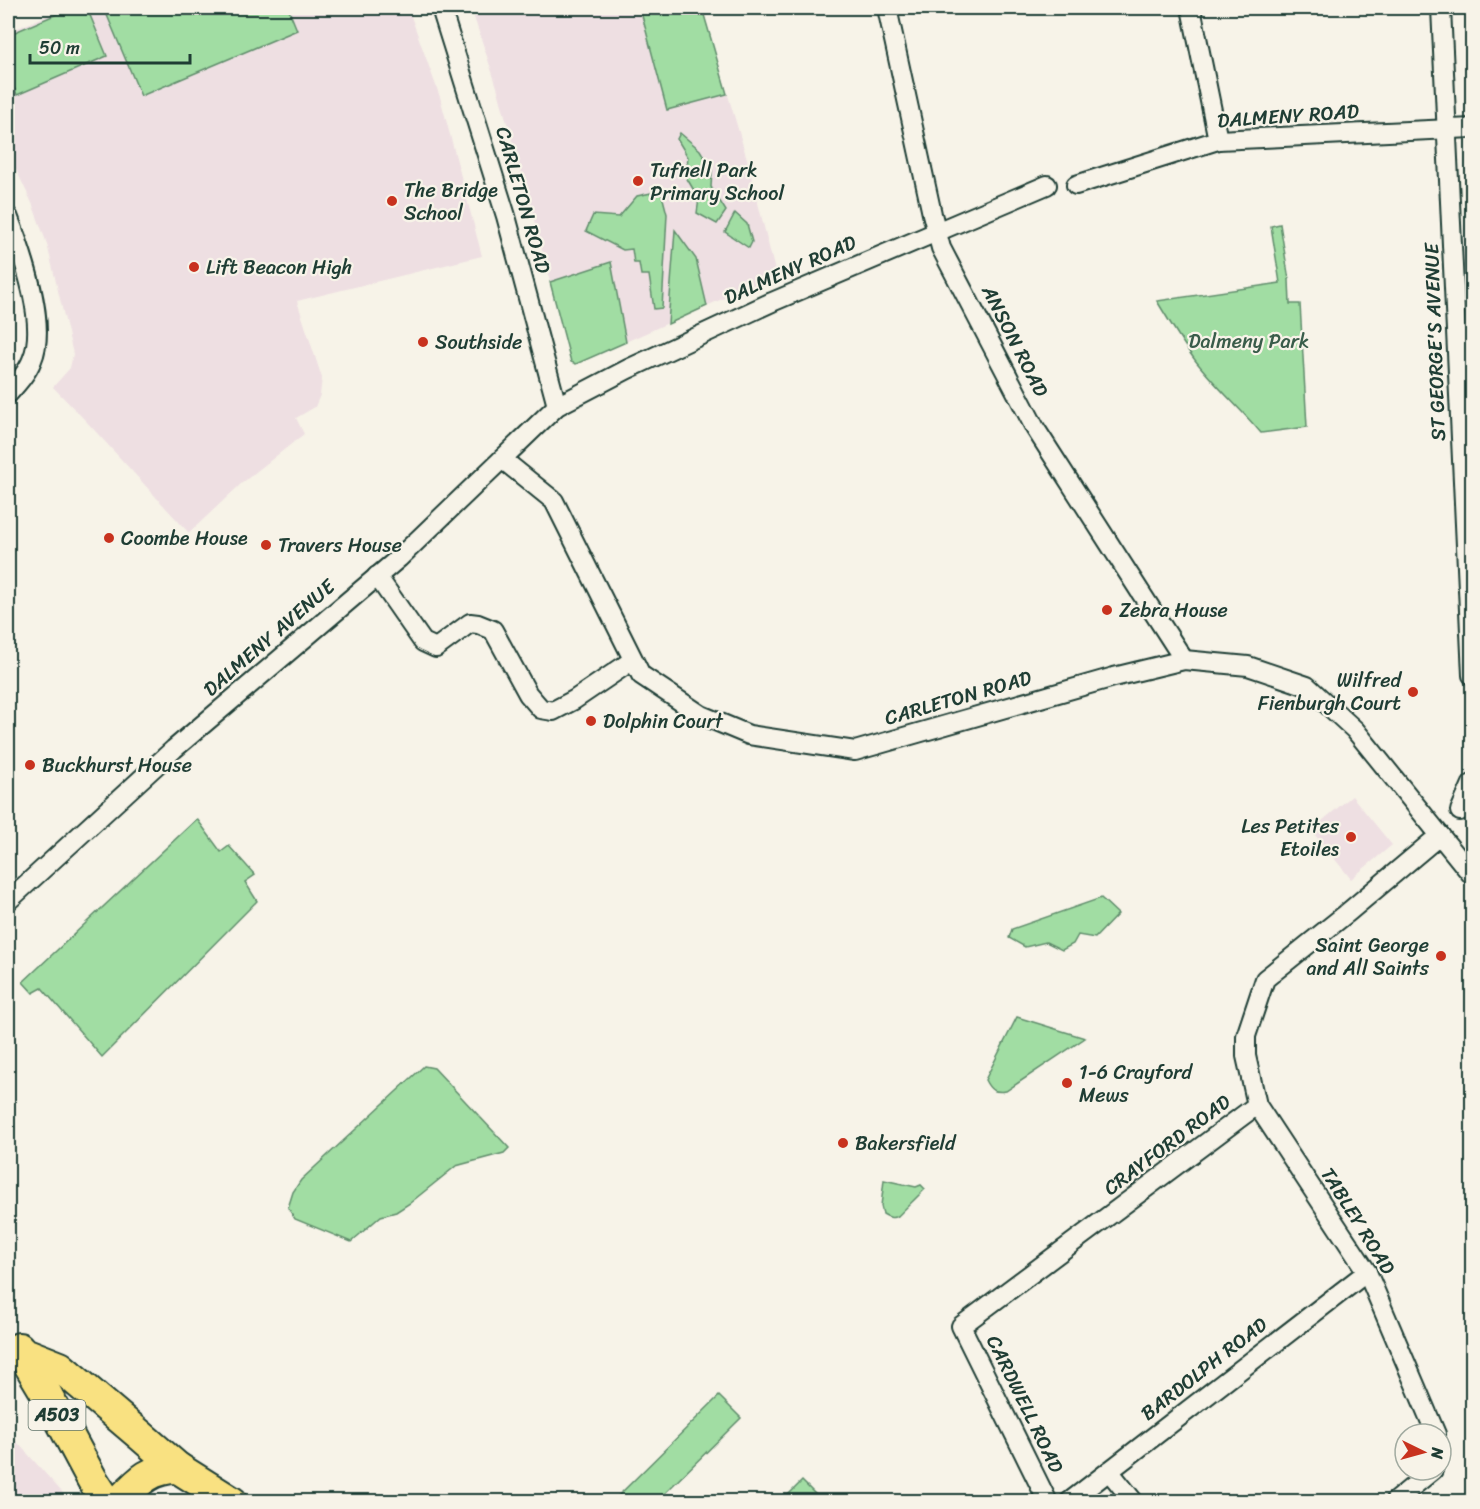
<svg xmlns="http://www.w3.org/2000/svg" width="1480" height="1509" font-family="Sriracha,sans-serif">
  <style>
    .built { fill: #eedfe2 }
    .green { fill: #a1dda3; stroke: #608d6c; stroke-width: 1.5 }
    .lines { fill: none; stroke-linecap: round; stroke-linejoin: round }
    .minor-casing { stroke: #1f3d34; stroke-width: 22 }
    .trunk-casing { stroke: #1f3d34; stroke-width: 34 }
    .minor { stroke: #f7f3e8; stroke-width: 18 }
    .trunk { stroke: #f9e181; stroke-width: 30 }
    .poi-dot { fill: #c8321e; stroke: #f7f3e8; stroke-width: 2 }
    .labels { text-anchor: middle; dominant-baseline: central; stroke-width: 4.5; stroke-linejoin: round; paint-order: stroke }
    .shield { fill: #f7f3e8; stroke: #60746a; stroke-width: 1.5 }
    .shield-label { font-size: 18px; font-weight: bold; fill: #1f3d34 }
    .street-label { font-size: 20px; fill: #1f3d34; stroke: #f7f3e8 }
    .poi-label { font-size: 20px; fill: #1f3d34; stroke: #f7f3e8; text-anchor: start }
    .park-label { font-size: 20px; fill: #395d4a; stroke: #f7f3e8 }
  </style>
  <rect width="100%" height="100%" fill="#f7f3e8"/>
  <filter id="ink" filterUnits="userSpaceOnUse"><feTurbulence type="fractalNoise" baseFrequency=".0167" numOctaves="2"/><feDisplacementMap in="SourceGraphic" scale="12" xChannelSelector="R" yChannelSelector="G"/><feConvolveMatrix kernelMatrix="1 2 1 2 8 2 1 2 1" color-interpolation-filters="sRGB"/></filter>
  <g filter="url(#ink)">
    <!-- built -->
    <g class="built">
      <polygon points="65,8 408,8 440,97 482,256 297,301 322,378 320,395 315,407 296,418 304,434 242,483 189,533 85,420 53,387 70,368 73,354 47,244 32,203 8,153 8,32"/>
      <polygon points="471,8 702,8 747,159 776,275 576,364 571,362 534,220 497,87"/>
      <polygon points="1352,796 1392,845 1351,879 1311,830"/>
      <polygon points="8,1432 70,1501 8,1501"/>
    </g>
    <!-- green -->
    <g class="green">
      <polygon points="71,8 87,8 107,56 17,95 8,72 8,35"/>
      <polygon points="104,8 288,8 297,30 141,96"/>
      <polygon points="640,8 702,8 727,94 667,110"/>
      <polygon points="680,133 700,150 712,170 711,187 726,211 717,224 697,213 699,199 686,177 688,157 677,139"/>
      <polygon points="661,191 667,214 662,308 654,309 649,275 641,275 639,263 634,263 632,249 623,250 586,231 593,215 619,217 637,196"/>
      <polygon points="735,213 747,224 752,242 749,248 725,232"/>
      <path d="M1280,224l9,56 1,24h10l7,123 -46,6c-21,-25 -46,-47 -66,-73 -14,-19 -26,-39 -38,-59l123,-18 -9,-57z"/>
      <polygon points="675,230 696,259 707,306 668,324"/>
      <polygon points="611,262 626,342 576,364 571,362 550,282"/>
      <polygon points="197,819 221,852 229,846 255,875 245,882 257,901 102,1057 42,988 33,993 23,982"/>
      <polygon points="1101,898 1118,914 1095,938 1078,935 1073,944 1062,950 1046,942 1025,947 1009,938 1012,929"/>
      <path d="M1017,1017l68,21 -79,53c-12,2 -16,-1 -21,-11z"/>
      <polygon points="424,1066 434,1068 509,1148 504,1153 456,1166 410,1203 396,1212 381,1216 351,1242 295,1219 288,1208 293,1192 301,1180"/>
      <path d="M884,1180l32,7 5,-2 4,4 -27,27c-6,3 -10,1 -15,-2l-2,-8z"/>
      <polygon points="719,1396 741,1418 657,1501 613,1501"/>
      <polygon points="802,1481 822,1501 782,1501"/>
    </g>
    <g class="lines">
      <!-- minor casing -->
      <g class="minor-casing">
        <g id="minor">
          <polyline points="441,8 506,216 557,406"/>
          <polyline points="887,8 932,214 941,248 1035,428 1184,660"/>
          <polyline points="1191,8 1218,140"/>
          <polyline points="1441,8 1472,675"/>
          <polyline points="1076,185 1218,140 1472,128"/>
          <path d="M8,216c14,36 40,108 24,144 -5,13 -15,24 -24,34"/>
          <polyline points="502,459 554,501 641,675 701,715 749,735 855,751 1114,677 1184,660 1248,666 1307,686 1355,730 1472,875"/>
          <polyline points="377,576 423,642 436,648 470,623 478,624 493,630 528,694 541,709 553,711 574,700 633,660"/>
          <polyline points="1460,811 1472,784"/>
          <polyline points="8,901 174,749 399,558 557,406 628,369 772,302 1047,185"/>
          <polyline points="1436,1434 1367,1272 1257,1105 1246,1056 1246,1036 1265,979 1346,914 1440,835"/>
          <polyline points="1109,1471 1134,1502"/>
          <polyline points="1048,1502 961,1326 1257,1105"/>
          <polyline points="1069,1502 1367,1272"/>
          <polyline points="1394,1502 1433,1470"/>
        </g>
      </g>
      <!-- trunk casing -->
      <g class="trunk-casing">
        <g id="trunk">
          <polyline points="19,1348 46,1393 92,1479 107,1502"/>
          <polyline points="22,1352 60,1367 140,1435 178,1468 232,1502"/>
          <path d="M119,1502c19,-20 30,-34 59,-34"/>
        </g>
      </g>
      <!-- minor -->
      <use href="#minor" class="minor"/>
      <!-- trunk -->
      <use href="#trunk" class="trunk"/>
    </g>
  </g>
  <!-- markers -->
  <g class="poi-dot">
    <circle cx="638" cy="181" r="6"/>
    <circle cx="392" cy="201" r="6"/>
    <circle cx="194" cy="267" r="6"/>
    <circle cx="423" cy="342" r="6"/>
    <circle cx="109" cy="538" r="6"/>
    <circle cx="266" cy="545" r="6"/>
    <circle cx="1107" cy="610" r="6"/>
    <circle cx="1413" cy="692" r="6"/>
    <circle cx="591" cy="721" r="6"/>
    <circle cx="30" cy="765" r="6"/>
    <circle cx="1351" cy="837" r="6"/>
    <circle cx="1441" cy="956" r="6"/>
    <circle cx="1067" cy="1083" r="6"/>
    <circle cx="843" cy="1143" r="6"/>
  </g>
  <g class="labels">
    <!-- shield labels -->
    <rect class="shield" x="28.5" y="1400" width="57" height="30" rx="4.5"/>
    <g class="shield-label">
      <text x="57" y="1415">A503</text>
    </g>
    <!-- street labels -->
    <g class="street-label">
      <text transform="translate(1288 116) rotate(-4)">DALMENY ROAD</text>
      <text transform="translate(523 200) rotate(74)">CARLETON ROAD</text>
      <text transform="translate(790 270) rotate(-24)">DALMENY ROAD</text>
      <text transform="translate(1015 341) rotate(63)">ANSON ROAD</text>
      <text transform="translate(1435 342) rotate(-92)">ST GEORGE'S AVENUE</text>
      <text transform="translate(269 638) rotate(-41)">DALMENY AVENUE</text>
      <text transform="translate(958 698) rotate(-16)">CARLETON ROAD</text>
      <text transform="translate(1167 1145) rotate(-37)">CRAYFORD ROAD</text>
      <text transform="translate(1358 1221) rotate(58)">TABLEY ROAD</text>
      <text transform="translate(1204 1369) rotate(-38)">BARDOLPH ROAD</text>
      <text transform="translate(1025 1404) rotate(64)">CARDWELL ROAD</text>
    </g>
    <!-- poi labels -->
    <g class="poi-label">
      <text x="650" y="170">Tufnell Park<tspan x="650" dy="23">Primary School</tspan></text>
      <text x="404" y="190">The Bridge<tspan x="404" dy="23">School</tspan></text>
      <text x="206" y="267">Lift Beacon High</text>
      <text x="435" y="342">Southside</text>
      <text x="121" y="538">Coombe House</text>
      <text x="278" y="545">Travers House</text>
      <text x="1119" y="610">Zebra House</text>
      <text x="1401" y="680" text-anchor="end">Wilfred<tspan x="1401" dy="23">Fienburgh Court</tspan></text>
      <text x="603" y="721">Dolphin Court</text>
      <text x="42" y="765">Buckhurst House</text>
      <text x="1339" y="826" text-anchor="end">Les Petites<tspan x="1339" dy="23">Etoiles</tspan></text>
      <text x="1429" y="945" text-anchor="end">Saint George<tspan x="1429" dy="23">and All Saints</tspan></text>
      <text x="1079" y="1072">1-6 Crayford<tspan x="1079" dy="23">Mews</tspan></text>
      <text x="855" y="1143">Bakersfield</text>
    </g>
    <!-- park labels -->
    <g class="park-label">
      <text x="1249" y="341">Dalmeny Park</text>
    </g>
  </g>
  <!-- margin -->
  <rect width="1480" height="1509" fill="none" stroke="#f7f3e8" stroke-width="30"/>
  <rect x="15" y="15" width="1450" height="1479" fill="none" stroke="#1f3d34" stroke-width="2" filter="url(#ink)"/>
  <!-- north arrow -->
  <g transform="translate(1423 1452) rotate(95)"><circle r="28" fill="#f7f3e8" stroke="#a1aaa0" stroke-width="1.5"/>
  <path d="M0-4.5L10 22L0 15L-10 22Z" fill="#c8321e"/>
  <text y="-9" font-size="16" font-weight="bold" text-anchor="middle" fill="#1f3d34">N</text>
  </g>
  <!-- scale -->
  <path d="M30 54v9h160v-9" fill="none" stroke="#1f3d34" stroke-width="3"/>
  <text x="39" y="54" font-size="18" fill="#1f3d34" stroke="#f7f3e8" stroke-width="4.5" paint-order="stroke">50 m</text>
</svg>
